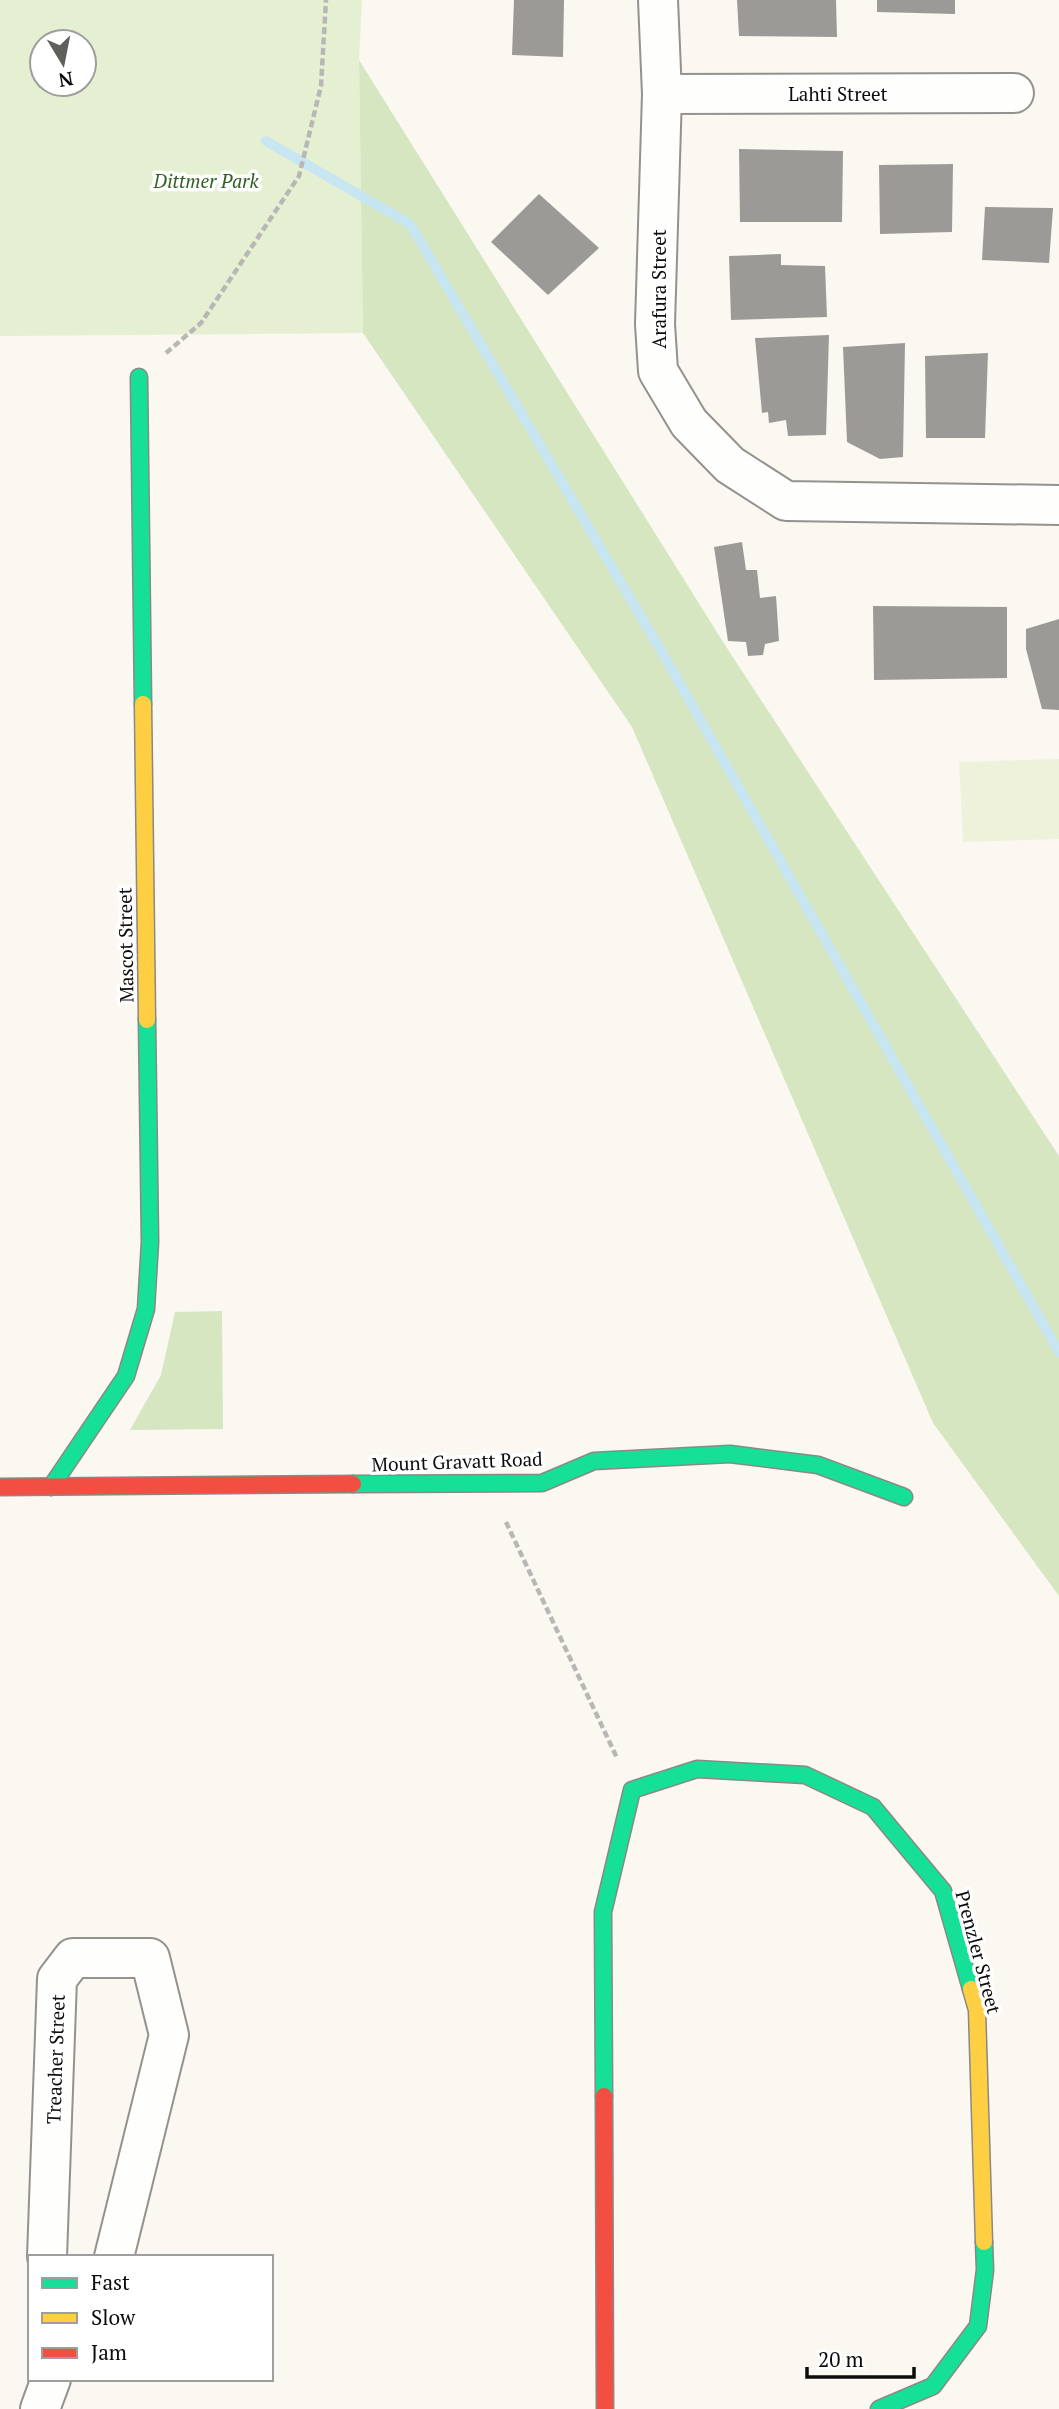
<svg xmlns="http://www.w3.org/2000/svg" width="1059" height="2409" font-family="'PT Serif',serif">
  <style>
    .green { fill: #e5efd1; fill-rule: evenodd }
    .forest { fill: #d6e6c0 }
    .pitch { fill: #eef2db }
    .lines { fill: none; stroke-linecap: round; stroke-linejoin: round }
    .stream { stroke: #c8e6f2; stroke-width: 10 }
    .building { fill: #9c9a96 }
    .street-casing { stroke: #93928f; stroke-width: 42 }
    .fast-casing { stroke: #8a8985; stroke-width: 19 }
    .slow-casing { stroke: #8a8985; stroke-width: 19 }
    .jam-casing { stroke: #8a8985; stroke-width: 19 }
    .path { stroke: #b7b7b5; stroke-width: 4.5; stroke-dasharray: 7 3.5; stroke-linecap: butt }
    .street { stroke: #fefefd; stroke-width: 38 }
    .fast { stroke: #16e098; stroke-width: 16 }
    .slow { stroke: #ffcf43; stroke-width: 16 }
    .jam { stroke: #f24e42; stroke-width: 16 }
    .labels { text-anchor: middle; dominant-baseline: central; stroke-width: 7; stroke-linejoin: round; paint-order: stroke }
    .street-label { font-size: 19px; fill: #0c0c0c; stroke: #fff }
    .park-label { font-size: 19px; font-style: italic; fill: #316120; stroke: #fff }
  </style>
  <rect width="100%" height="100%" fill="#faf8f0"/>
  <!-- green -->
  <path class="green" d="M0,0h362l-3,60 4,273 -363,3zM42,42h42v42h-42z"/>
  <!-- forest -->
  <g class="forest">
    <polygon points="359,60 725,645 1059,1156 1059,1596 933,1423 632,727 363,333"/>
    <polygon points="222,1311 223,1429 130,1430 161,1375 175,1312"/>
  </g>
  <!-- pitch -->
  <polygon class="pitch" points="1059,759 1059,839 963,842 959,762"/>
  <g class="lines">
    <!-- stream -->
    <polyline class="stream" points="266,141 410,224 667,661 1059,1352"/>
  </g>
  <!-- building -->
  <g class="building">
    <polygon points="514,0 564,0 563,57 512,55"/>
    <polygon points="737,0 836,0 837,37 739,36"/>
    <polygon points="877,0 955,0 955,14 877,12"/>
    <polygon points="739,149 843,151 842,222 740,222"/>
    <polygon points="953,164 952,232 880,234 879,165"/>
    <polygon points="539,194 599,248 548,295 491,242"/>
    <polygon points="985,207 1053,208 1049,263 982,260"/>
    <polygon points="781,254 781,265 825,266 827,317 731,320 729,256"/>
    <polygon points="829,335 826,435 788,436 786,420 769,423 768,412 762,413 755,338"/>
    <polygon points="905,343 903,457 880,459 847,442 843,347"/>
    <polygon points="988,353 985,438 926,438 925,356"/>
    <polygon points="742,542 746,570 757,570 760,598 776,596 779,641 765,644 763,655 748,656 746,642 728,641 714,547"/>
    <polygon points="873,606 1007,607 1007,678 874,680"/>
    <polygon points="1059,619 1059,710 1042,709 1026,649 1026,629"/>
  </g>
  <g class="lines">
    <!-- street casing -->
    <g class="street-casing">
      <g id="street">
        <polyline points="658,0 662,94 655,324 658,371 689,423 730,465 786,501 1059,505"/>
        <polyline points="662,94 1014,93"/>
        <polyline points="47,2257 57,1979 73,1958 150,1958 169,2035 114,2257"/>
        <polyline points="40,2409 51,2379"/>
      </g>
    </g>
    <!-- fast casing -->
    <g class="fast-casing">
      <g id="fast">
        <polyline points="139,377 143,704"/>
        <polyline points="353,1484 542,1483 594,1461 730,1454 818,1465 904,1497"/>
        <polyline points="51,1487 126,1376 146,1309 150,1242 147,1020"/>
        <polyline points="604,2096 603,1912 632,1790 697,1769 805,1775 873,1807 943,1891 971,1989"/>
        <polyline points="879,2409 933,2386 978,2326 985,2270 984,2242"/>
      </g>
    </g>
    <!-- slow casing -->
    <g class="slow-casing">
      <g id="slow">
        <polyline points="143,704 147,1020"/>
        <polyline points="971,1989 977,2010 984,2242"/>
      </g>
    </g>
    <!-- jam casing -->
    <g class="jam-casing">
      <g id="jam">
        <polyline points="0,1487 353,1484"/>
        <polyline points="604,2096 605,2409"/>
      </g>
    </g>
    <!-- path -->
    <g class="path">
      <polyline points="166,353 201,323 299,176 321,86 326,0"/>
      <polyline points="506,1522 617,1758"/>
    </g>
    <!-- street -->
    <use href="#street" class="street"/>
    <!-- fast -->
    <use href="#fast" class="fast"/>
    <!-- slow -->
    <use href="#slow" class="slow"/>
    <!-- jam -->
    <use href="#jam" class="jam"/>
  </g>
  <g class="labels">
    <!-- street labels -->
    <g class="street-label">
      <text x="838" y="93">Lahti Street</text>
      <text transform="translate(658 289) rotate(-90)">Arafura Street</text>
      <text transform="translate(125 945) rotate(-91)">Mascot Street</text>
      <text transform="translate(457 1461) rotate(-2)">Mount Gravatt Road</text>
      <text transform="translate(979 1952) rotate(75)">Prenzler Street</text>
      <text transform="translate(55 2059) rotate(-88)">Treacher Street</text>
    </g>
    <!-- park labels -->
    <g class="park-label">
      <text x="206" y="180">Dittmer Park</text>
    </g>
  </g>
  <!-- legend -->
  <rect x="28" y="2255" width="245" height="126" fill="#ffffff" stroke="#9e9e9e" stroke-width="2"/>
  <rect x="42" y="2278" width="35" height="10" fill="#16e098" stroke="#9e9e9e" stroke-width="2"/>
  <text x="91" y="2290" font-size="21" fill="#0c0c0c">Fast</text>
  <rect x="42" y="2313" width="35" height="10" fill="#ffcf43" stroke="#9e9e9e" stroke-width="2"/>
  <text x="91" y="2325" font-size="21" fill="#0c0c0c">Slow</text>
  <rect x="42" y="2348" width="35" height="10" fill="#f24e42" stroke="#9e9e9e" stroke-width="2"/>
  <text x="91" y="2360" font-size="21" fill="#0c0c0c">Jam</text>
  <!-- north arrow -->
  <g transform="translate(63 63) rotate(170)"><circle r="33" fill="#ffffff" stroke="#9e9e9e" stroke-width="2"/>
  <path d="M0-5L12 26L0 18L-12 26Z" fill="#5f5f5c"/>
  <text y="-10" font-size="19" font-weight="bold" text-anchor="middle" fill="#0c0c0c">N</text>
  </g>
  <!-- scale -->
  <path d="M807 2367v10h107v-10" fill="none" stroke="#0c0c0c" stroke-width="3.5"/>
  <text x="818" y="2367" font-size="21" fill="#0c0c0c" stroke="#ffffff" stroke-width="5" paint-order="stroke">20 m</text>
</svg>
